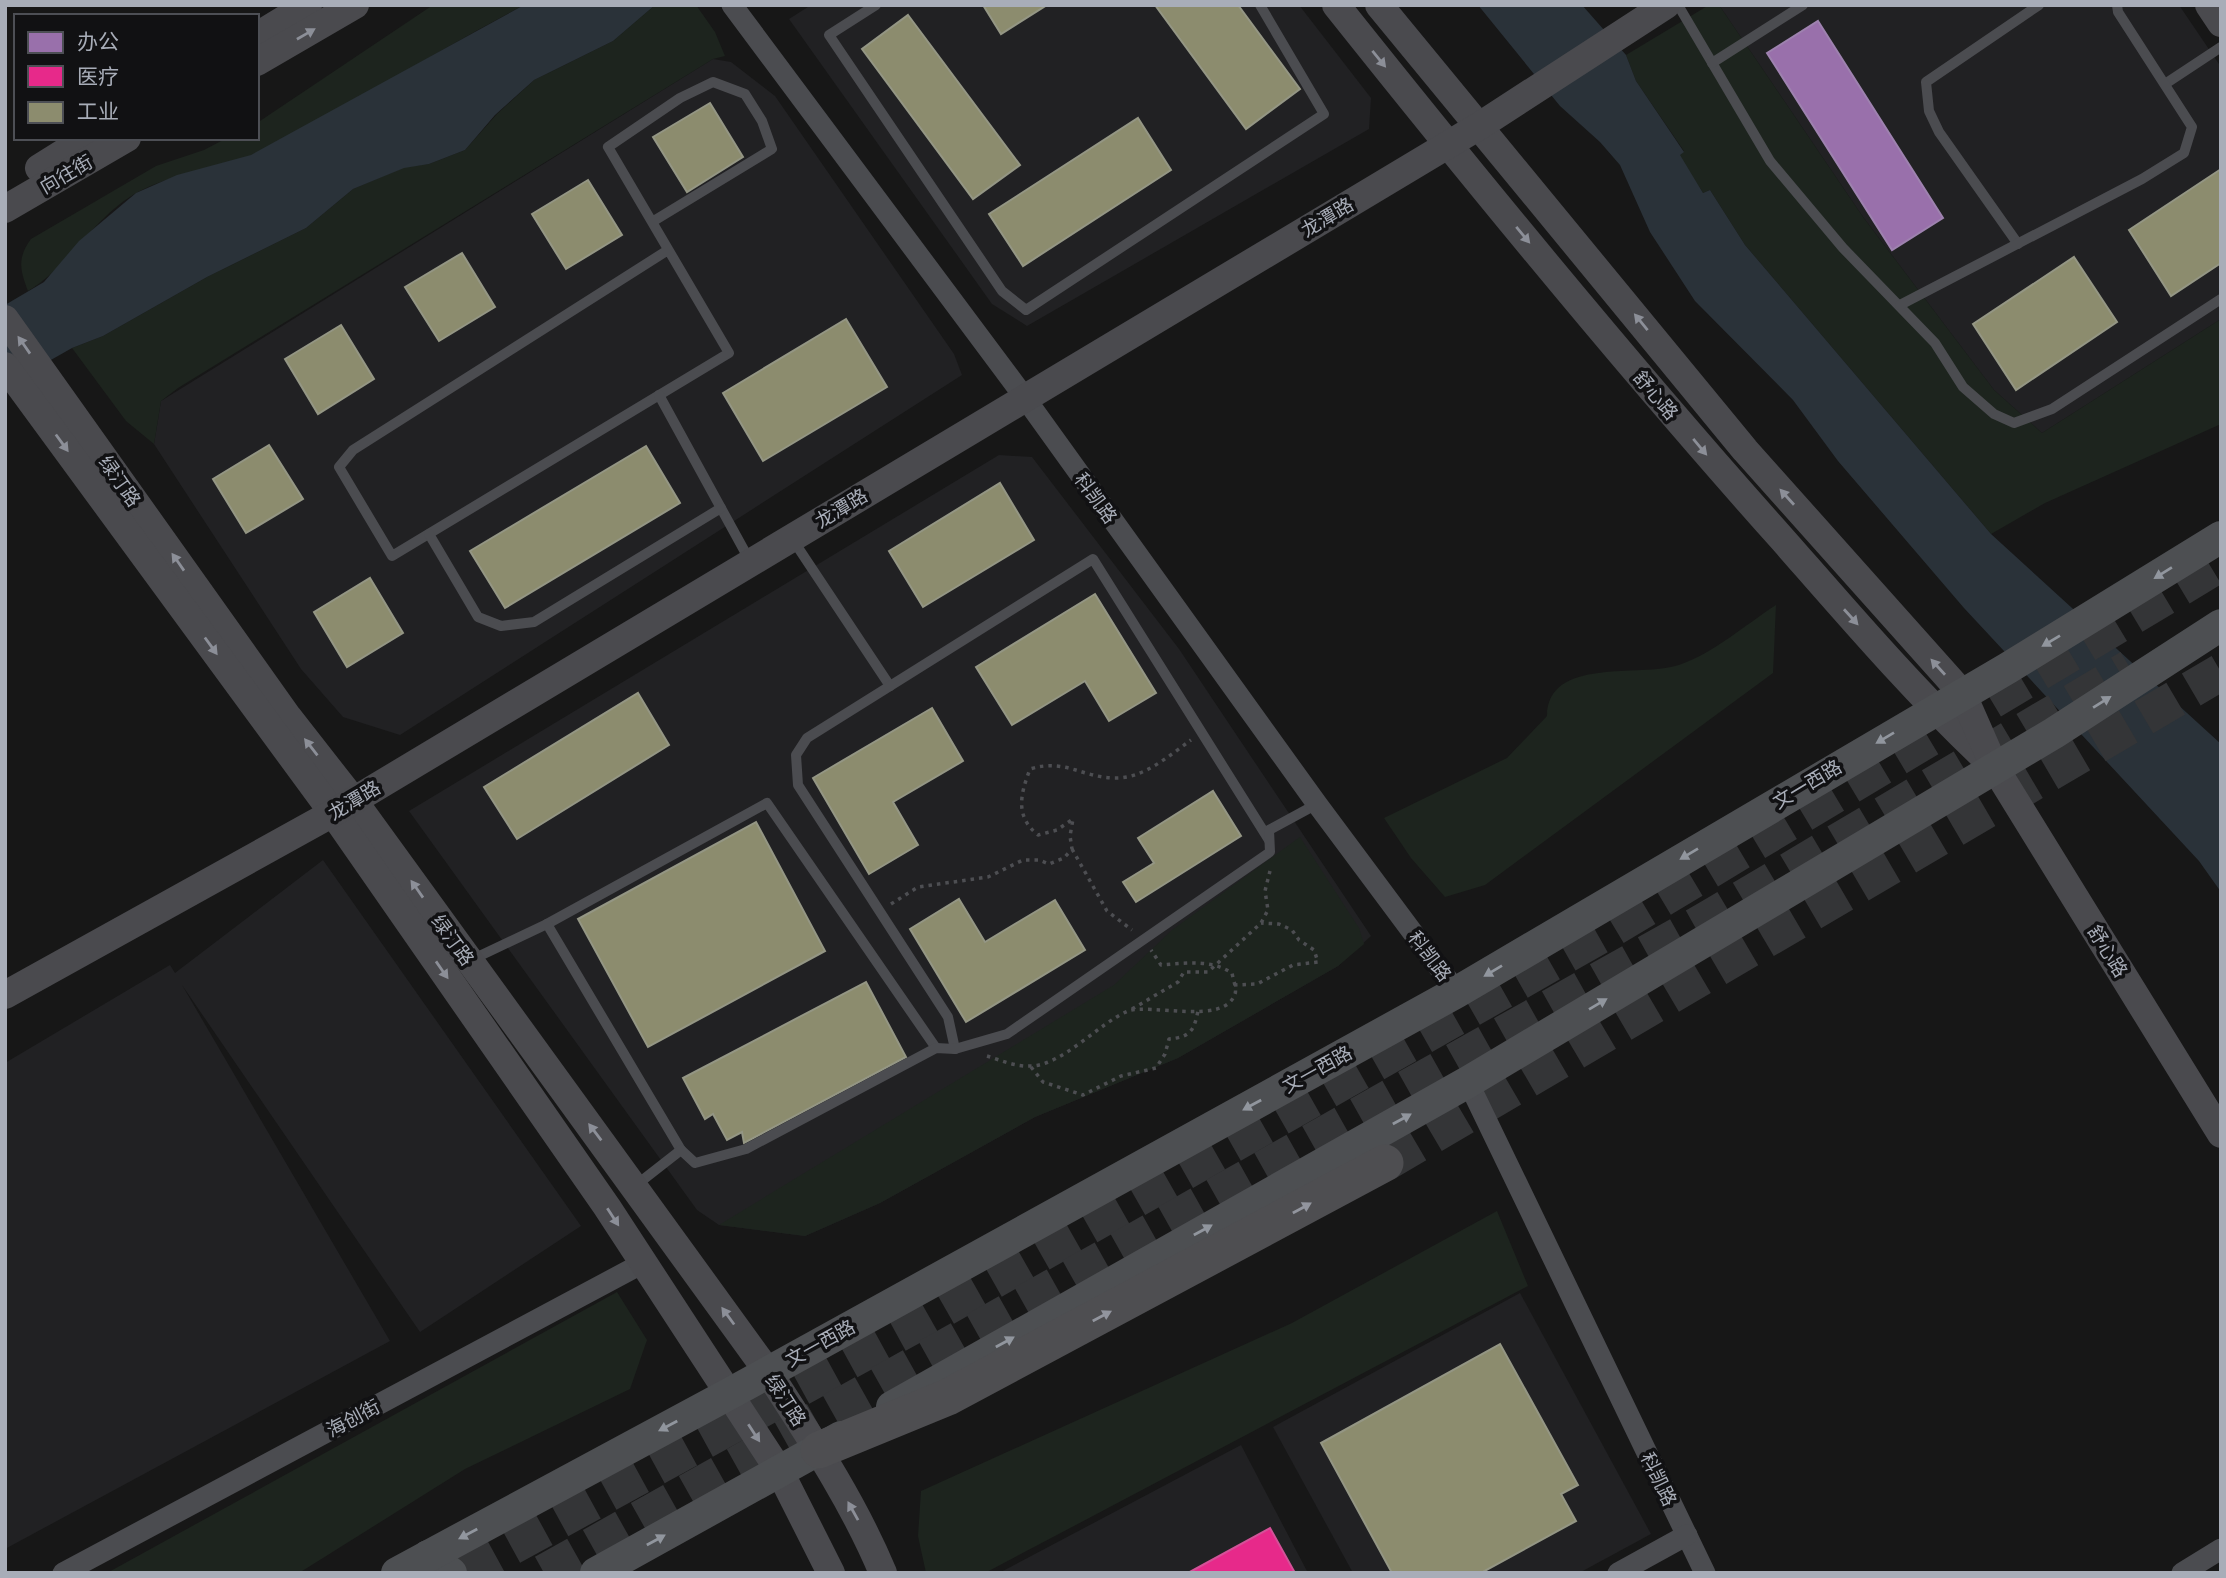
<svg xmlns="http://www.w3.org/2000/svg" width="2226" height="1578" font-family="'Asap Condensed','Noto Sans SC',sans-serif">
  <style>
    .built { fill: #212123 }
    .green { fill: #1d241e }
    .water { fill: #2a3239 }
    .offices { fill: #9970ab; stroke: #9e82af; stroke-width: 2 }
    .health { fill: #e7298a; stroke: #d45198; stroke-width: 2 }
    .industry { fill: #8c8c6e; stroke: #949684; stroke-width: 2 }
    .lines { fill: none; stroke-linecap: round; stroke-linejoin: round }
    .highway-tunnel { stroke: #343537; stroke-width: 37; stroke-dasharray: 37 18; stroke-linecap: butt }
    .path { stroke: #4d4e52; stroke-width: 3.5; stroke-dasharray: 3.5 5; stroke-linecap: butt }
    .lane { stroke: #4b4c50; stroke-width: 10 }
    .street { stroke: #4b4c50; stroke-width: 21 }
    .secondary { stroke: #4a4a4e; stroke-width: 28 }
    .primary { stroke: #4d4f52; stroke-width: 32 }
    .highway { stroke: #4e4e51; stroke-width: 37 }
    .oneway { fill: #8c8f98 }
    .oneway2 { fill: #91969e }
    .oneway3 { fill: #92959e }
    .labels { text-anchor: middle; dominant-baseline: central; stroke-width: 7; stroke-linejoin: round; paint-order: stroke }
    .street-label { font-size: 19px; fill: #a8adb8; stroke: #111113 }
  </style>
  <rect width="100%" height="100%" fill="#171717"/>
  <!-- built -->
  <g class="built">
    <polygon points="811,5 1299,5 1371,98 1369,129 1027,326 992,304 789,19"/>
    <polygon points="1719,5 2179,5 2221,67 2221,319 2042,433 1994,390 1863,217"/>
    <polygon points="713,59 731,62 775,96 954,354 962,375 400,735 343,717 301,669 154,444 161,401"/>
    <polygon points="999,455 1032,457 1179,649 1371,936 1338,966 1178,1058 1035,1117 880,1203 805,1236 719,1225 697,1210 409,811"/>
    <polygon points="323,860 581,1226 420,1332 182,985 390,1341 5,1549 5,1063 170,965 175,973"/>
    <polygon points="1520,1293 1651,1534 1579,1573 1353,1573 1273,1427"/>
    <polygon points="1241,1445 1308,1573 999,1573"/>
  </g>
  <!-- green -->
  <g class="green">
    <path d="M433,5h91c-91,48 -178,103 -270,149 -35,17 -79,18 -116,38 -44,24 -68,74 -110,99 -8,-21 -11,-33 3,-52l125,-73 48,-16 23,-12h30v-15z"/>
    <polygon points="655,5 696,5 715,32 725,56 713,59 178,388 161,401 154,444 126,421 72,348 103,336 207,277 306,228 353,189 405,167 429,164 465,150 497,114 534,80 613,41"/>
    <polygon points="1709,5 1719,5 1863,217 1994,390 2042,433 2221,319 2221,424 2045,503 1991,534 1745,245 1710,190 1703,193 1679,155 1684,151 1636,81 1626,55"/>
    <path d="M1776,605l-3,68 -288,212 -40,12 -34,-39 -27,-40 123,-60 40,-42c1,-60 93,-38 132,-51 35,-12 66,-40 97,-60z"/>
    <polygon points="1300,837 1359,928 1364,944 1338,966 1178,1058 1035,1117 880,1203 805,1236 719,1225 1114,985 1172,930"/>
    <polygon points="1497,1211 1528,1286 985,1573 926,1573 918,1536 921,1491 1292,1323"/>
    <polygon points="617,1292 647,1340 630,1389 465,1469 299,1573 107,1573"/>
  </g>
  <!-- water -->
  <g class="water">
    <polygon points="524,5 655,5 613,41 534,80 495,115 465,150 429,164 404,168 353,189 306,228 207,277 103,336 72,348 5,386 5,305 44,282 79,241 136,193 177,175 251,155"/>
    <polygon points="1478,5 1582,5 1626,55 1636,81 1684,152 1680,155 1703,193 1710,190 1745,245 1991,534 2221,744 2221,892 2199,861 1964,608 1838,461 1793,400 1695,301 1650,232 1620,165 1600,142 1560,106"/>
  </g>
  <!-- offices -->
  <polygon class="offices" points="1818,21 1943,218 1892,250 1767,53"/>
  <!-- health -->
  <polygon class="health" points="1270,1528 1295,1573 1188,1573"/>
  <!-- industry -->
  <g class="industry">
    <polygon points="983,5 1047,5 1001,34"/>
    <polygon points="1155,5 1238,5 1300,89 1246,129"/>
    <polygon points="908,15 1020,165 973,199 862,49"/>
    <polygon points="710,103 743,157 687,192 653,137"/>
    <polygon points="1138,118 1171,170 1023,266 989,214"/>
    <polygon points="2221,169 2221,263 2171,296 2129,230"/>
    <polygon points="588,180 622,235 566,269 532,214"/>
    <polygon points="462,253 495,307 439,341 405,287"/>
    <polygon points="2074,257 2117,322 2016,390 1973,324"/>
    <polygon points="846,319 887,387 763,461 723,393"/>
    <polygon points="341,325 374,379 318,414 285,359"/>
    <polygon points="269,445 303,499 246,533 213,479"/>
    <polygon points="646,446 680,503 505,608 470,551"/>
    <polygon points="1000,483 1034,540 923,607 889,551"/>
    <polygon points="370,578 403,633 347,667 314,612"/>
    <polygon points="1095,594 1156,693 1109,721 1085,681 1012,725 976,667"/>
    <polygon points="638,693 669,745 517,839 484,787"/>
    <polygon points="932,708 963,761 893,802 918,845 869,874 813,778"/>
    <polygon points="1213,791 1241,836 1136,902 1123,882 1154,863 1138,838"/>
    <polygon points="756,822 825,951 648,1047 578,919"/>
    <polygon points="959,899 985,942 1055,900 1085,950 966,1022 910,929"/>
    <polygon points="866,982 906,1057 744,1143 742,1132 727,1140 713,1114 705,1119 683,1078"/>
    <polygon points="1500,1344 1578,1485 1561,1494 1576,1521 1481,1573 1392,1573 1321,1443"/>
  </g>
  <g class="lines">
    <!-- highway-tunnel -->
    <g class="highway-tunnel">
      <polyline points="1385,1163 2221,672"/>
      <polyline points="463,1573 925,1319 1611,929 2221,563"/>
      <polyline points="544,1573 1710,918 2130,668"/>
    </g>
    <!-- path -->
    <g class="path">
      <polyline points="1072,849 1107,911 1132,930"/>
      <path d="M891,904l27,-17 70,-10 35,-17h16l10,4 15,-6 8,-9 -2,-13 3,-17 -16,11 -19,5c-24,-19 -17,-42 -8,-66 35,-11 53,9 85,9 28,1 55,-23 76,-38"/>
      <polyline points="1234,985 1257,984 1293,965 1318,962 1314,950 1299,940 1292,930 1279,924 1261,923"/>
      <polyline points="1132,1009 1178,982 1184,972 1208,972 1261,923 1268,910 1265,891 1270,871"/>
      <path d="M987,1056c13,4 29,11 43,10 32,0 69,-43 98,-55 23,-8 96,15 107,-17 2,-5 -2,-15 -3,-21 -22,-14 -45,-10 -71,-8l-10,-15"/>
      <path d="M1031,1067l12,15 40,13 38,-19 35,-8 9,-14 4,-15c21,-2 25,-8 29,-28"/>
    </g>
    <!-- lane -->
    <g class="lane">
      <polyline points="876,5 829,35 1002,291 1026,310 1324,114 1260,5"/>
      <polyline points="1678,5 1770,161 1843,248 1935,343 1963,387 1994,414 2014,423 2052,409 2221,299"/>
      <polyline points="1712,63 1803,5"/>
      <polyline points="2165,84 2221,47"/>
      <path d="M652,222l120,-73 -10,-28 -17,-27 -32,-12 -33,16 -72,49c40,69 81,137 121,206l-337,203 -53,-89 14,-17 315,-200"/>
      <polyline points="2018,244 1939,132 1929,111 1926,82 2039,5"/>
      <polyline points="1900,305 2142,179 2184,153 2192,127 2118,12 2117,5"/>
      <polyline points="659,395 750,561"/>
      <polyline points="429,534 478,617 501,626 534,622 721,508"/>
      <polyline points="793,540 890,686"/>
      <polyline points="547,924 767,803 936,1048"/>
      <polyline points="471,960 547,924 681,1150"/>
      <polyline points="955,1049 948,1017 798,785 796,755 807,738 1093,559 1269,840"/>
      <polyline points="635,1186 681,1150 695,1163 746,1149 936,1048 955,1049 1007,1034 1270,852 1269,830 1317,804"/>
    </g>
    <!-- street -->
    <g class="street">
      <polyline points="732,5 1025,398 1317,804 1457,992"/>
      <polyline points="1468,1082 1705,1573"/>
      <polyline points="63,1573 643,1263"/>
      <polyline points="1618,1573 1687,1535"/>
      <polyline points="2182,1573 2221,1549"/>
    </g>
    <!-- secondary -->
    <g class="secondary">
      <path d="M1336,5c145,182 293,363 448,536 65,74 129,149 201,217"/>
      <polyline points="1379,5 1745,450 1962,693 1995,768 2221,1134"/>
      <polyline points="2209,5 2221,23"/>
      <polyline points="257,36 308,5"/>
      <polyline points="257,62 355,5"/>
      <polyline points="39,168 87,138"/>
      <polyline points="5,209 127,138"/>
      <path d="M5,319l283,398 65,83 415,572c42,65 85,129 115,201"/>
      <polyline points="5,366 333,813 607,1207 780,1472 831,1573"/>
      <polyline points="5,995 333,813 1481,125 1666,5"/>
    </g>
    <!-- primary -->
    <g class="primary">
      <polyline points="892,1407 1468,1082 2054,733 2221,625"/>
      <polyline points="428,1556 451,1573"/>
      <polyline points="397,1573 729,1394 1457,992 2008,668 2221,537"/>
      <polyline points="596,1573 841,1437"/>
    </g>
    <!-- highway -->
    <polyline class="highway" points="819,1450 948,1397 1385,1163"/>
  </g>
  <!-- one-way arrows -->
  <defs><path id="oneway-solid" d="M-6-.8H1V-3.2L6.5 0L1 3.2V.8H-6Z" transform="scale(1.75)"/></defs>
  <g class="oneway">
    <use href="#oneway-solid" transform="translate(306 34) rotate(-30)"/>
    <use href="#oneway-solid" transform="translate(1379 59) rotate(51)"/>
    <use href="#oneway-solid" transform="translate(1523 235) rotate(50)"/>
    <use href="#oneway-solid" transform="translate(1641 322) rotate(-129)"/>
    <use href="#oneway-solid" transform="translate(24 345) rotate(-125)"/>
    <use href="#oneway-solid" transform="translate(62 443) rotate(54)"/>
    <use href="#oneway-solid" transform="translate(1700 447) rotate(50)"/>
    <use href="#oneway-solid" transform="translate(1787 497) rotate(-132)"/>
    <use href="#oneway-solid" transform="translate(178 562) rotate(-125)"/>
    <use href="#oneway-solid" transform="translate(1851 617) rotate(48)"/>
    <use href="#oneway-solid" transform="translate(211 646) rotate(54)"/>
    <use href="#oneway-solid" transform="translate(1938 667) rotate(-132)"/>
    <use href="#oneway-solid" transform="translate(311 747) rotate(-128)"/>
    <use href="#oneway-solid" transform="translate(417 889) rotate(-125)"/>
    <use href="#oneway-solid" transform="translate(442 970) rotate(55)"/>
    <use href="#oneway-solid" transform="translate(595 1132) rotate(-127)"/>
    <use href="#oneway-solid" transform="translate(613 1217) rotate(57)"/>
    <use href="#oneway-solid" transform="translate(728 1316) rotate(-126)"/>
    <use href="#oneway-solid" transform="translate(754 1433) rotate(57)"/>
    <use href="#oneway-solid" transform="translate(853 1511) rotate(-119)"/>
  </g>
  <g class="oneway2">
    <use href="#oneway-solid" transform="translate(2163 573) rotate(148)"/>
    <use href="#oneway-solid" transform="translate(2051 641) rotate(149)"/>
    <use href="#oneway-solid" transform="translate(2102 702) rotate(-32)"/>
    <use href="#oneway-solid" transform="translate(1885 738) rotate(149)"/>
    <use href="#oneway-solid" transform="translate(1689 854) rotate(149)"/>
    <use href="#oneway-solid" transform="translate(1493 971) rotate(149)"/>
    <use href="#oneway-solid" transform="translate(1598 1004) rotate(-31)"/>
    <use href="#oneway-solid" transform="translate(1252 1105) rotate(151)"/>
    <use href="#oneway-solid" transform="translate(1402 1119) rotate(-29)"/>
    <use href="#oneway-solid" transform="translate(1203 1230) rotate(-29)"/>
    <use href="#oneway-solid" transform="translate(1005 1342) rotate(-29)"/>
    <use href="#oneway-solid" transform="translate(668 1426) rotate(152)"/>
    <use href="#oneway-solid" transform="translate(468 1534) rotate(152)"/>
    <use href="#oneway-solid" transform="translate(656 1540) rotate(-29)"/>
  </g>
  <g class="oneway3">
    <use href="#oneway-solid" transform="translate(1302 1208) rotate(-29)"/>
    <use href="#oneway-solid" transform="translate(1102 1316) rotate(-28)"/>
  </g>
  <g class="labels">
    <!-- street labels -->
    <g class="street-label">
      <text transform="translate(66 174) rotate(-30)">向往街</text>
      <text transform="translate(1327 217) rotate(-31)">龙潭路</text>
      <text transform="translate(1656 395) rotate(50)">舒心路</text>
      <text transform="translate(120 481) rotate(55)">绿汀路</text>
      <text transform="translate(1096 498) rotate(54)">科凯路</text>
      <text transform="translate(841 508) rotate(-31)">龙潭路</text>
      <text transform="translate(1807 784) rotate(-31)">文一西路</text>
      <text transform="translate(354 800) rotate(-31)">龙潭路</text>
      <text transform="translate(453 940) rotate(54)">绿汀路</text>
      <text transform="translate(2108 951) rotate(58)">舒心路</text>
      <text transform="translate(1430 956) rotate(53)">科凯路</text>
      <text transform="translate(1317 1069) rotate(-29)">文一西路</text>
      <text transform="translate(820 1343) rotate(-29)">文一西路</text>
      <text transform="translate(786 1400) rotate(57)">绿汀路</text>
      <text transform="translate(353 1418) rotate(-28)">海创街</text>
      <text transform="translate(1659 1479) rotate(64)">科凯路</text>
    </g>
  </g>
  <!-- border -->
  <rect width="2226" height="1578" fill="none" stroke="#a8adb8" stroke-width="14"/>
  <!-- legend -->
  <rect x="14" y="14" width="245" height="126" fill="#111113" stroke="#4d4f55" stroke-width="2"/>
  <rect x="28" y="32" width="35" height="21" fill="#9970ab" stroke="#4d4f55" stroke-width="2"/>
  <text x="77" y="49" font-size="21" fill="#a8adb8">办公</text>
  <rect x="28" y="66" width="35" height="21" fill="#e7298a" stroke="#4d4f55" stroke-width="2"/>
  <text x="77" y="84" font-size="21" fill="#a8adb8">医疗</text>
  <rect x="28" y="102" width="35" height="21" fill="#8c8c6e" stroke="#4d4f55" stroke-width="2"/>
  <text x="77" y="119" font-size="21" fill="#a8adb8">工业</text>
</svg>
